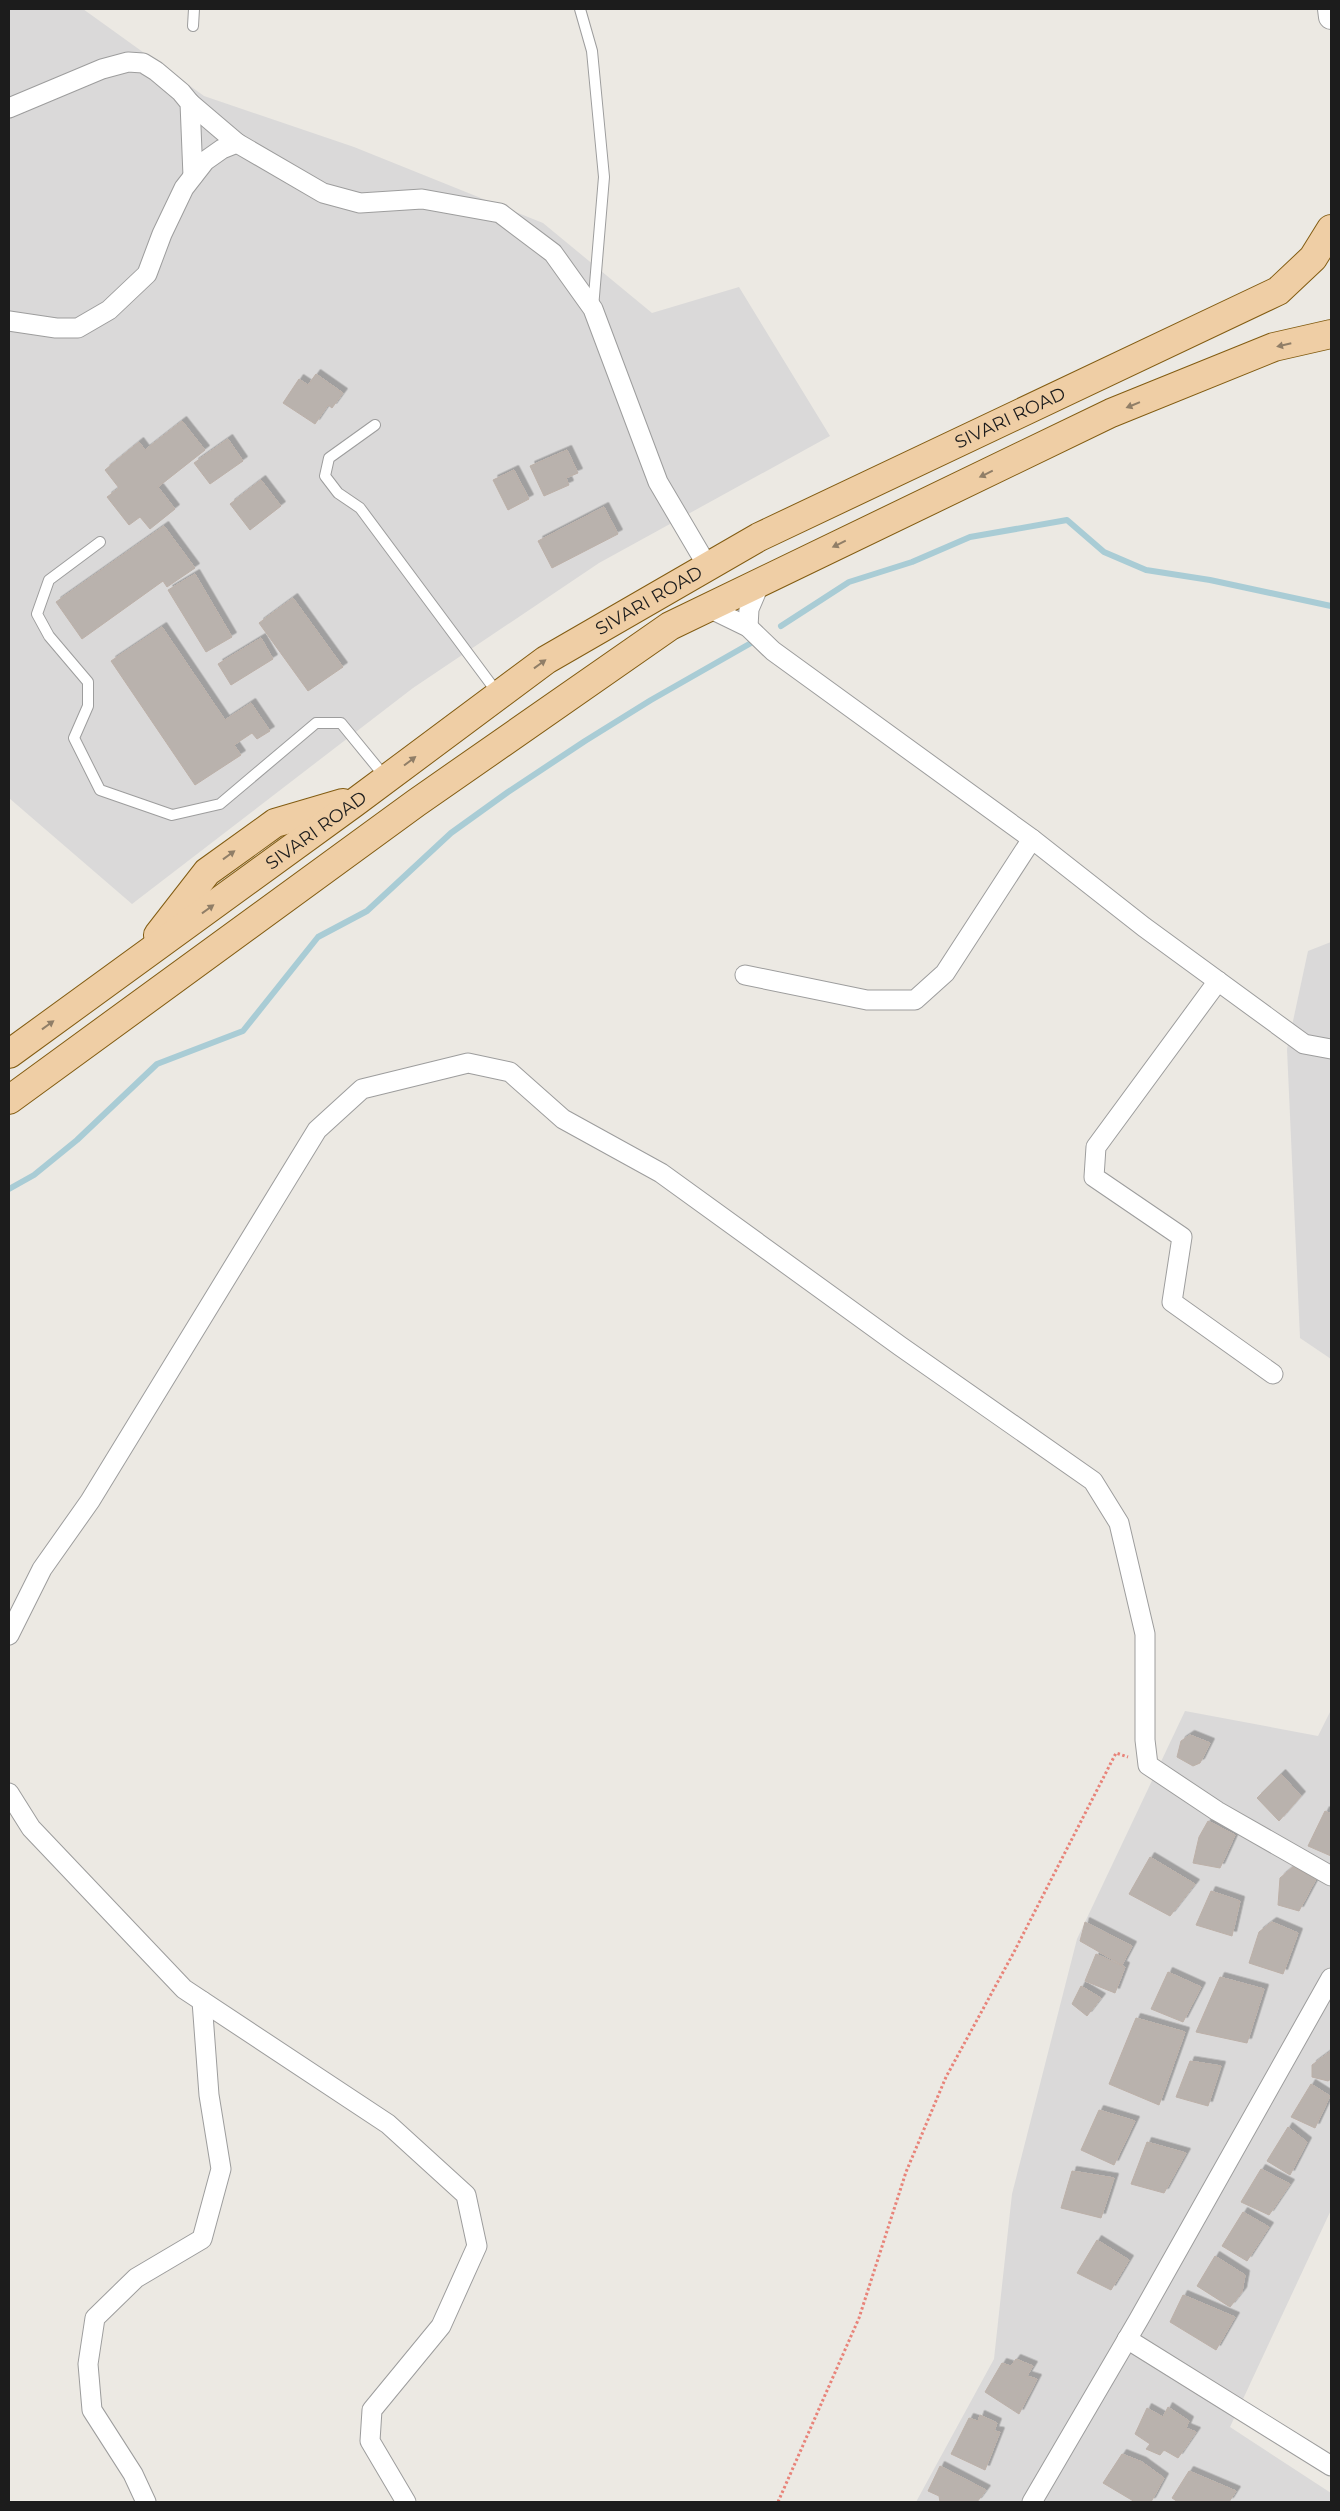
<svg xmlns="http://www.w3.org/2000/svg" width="1340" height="2511" font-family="Montserrat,sans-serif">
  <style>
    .residential { fill: #dad9d9 }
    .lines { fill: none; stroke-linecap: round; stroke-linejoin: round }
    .stream { stroke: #a9ccd5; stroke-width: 6 }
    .building { fill: #b9b2ad; stroke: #bcb0a8; filter: url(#shadow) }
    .service-casing { stroke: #9d9d9d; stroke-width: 12 }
    .minor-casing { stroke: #9d9d9d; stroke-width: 21 }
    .tertiary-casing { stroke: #9d9d9d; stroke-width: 26 }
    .primary-casing { stroke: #825c12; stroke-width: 30 }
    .path { stroke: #e88379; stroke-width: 3; stroke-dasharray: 2.5 2.5; stroke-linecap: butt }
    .service { stroke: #fff; stroke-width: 10 }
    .minor { stroke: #fff; stroke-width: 19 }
    .tertiary { stroke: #fff; stroke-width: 24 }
    .primary { stroke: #efcea5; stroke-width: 28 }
    .oneway { fill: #907e67 }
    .labels { text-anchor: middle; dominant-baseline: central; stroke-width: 4; stroke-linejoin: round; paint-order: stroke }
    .street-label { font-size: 18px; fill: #1c1c1c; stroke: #fff }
  </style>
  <defs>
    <filter id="shadow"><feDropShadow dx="4.5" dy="-4.5" stdDeviation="0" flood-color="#0004"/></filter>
  </defs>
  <rect width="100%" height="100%" fill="#ece9e3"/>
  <!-- residential -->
  <g class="residential">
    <polygon points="9,9 83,9 204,96 354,147 543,223 652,313 739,287 830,436 599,563 413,688 132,904 9,798"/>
    <polygon points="1331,942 1331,1359 1300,1338 1287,1049 1308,951"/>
    <polygon points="1331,1710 1331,2210 1230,2427 1331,2493 1331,2502 916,2502 994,2359 1012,2194 1077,1939 1185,1711 1318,1736"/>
  </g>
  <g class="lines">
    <!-- stream -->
    <g class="stream">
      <polyline points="781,626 849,582 912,562 970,537 1067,520 1104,552 1146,570 1210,580 1331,606"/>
      <polyline points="9,1189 34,1175 77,1140 157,1064 243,1031 318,937 367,911 451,833 508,792 585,741 651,700 751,643"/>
    </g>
  </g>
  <!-- building -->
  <g class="building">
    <polygon points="316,374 343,393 332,408 328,405 315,424 283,403 299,379 308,385"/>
    <polygon points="182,421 205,450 158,487 175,509 150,529 140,517 129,525 107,497 119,488 105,470 139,442 145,450"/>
    <polygon points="228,439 243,461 210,484 194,463"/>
    <polygon points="567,450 578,473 566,478 569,485 544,496 530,466"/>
    <polygon points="514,470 529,499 508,510 493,480"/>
    <polygon points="261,480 281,506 250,530 230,504"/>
    <polygon points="604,507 618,534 552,568 538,541"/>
    <polygon points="164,526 195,568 167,587 163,581 82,639 56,602"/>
    <polygon points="195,574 232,637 206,652 168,590"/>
    <polygon points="293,598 343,667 308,691 259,623"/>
    <polygon points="162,627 225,720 251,703 270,731 257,739 252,733 234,745 241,755 195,785 111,661"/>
    <polygon points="261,638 273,659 231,685 218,664"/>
    <polygon points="1190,1735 1210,1743 1200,1763 1193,1766 1177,1757 1181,1741"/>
    <polygon points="1281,1774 1301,1796 1279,1821 1257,1798"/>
    <polygon points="1325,1811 1331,1814 1331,1856 1308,1846"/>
    <polygon points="1208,1821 1235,1835 1220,1868 1193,1863 1199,1837"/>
    <polygon points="1150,1857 1195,1884 1170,1916 1129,1894"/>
    <polygon points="1293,1867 1316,1879 1299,1911 1278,1905 1280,1878"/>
    <polygon points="1211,1891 1240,1901 1232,1936 1196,1925"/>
    <polygon points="1085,1922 1132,1946 1122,1965 1080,1941"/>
    <polygon points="1272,1922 1298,1933 1283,1974 1249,1963 1259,1932"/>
    <polygon points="1096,1954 1125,1967 1115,1993 1085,1981"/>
    <polygon points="1168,1972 1201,1987 1183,2022 1151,2009"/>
    <polygon points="1220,1977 1264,1989 1247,2043 1196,2032"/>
    <polygon points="1081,1986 1101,1998 1087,2016 1072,2004"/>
    <polygon points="1136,2018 1185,2032 1159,2105 1109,2084"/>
    <polygon points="1331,2051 1331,2079 1328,2081 1312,2077 1312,2065"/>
    <polygon points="1190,2061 1221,2066 1208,2106 1176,2097"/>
    <polygon points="1311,2084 1330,2096 1315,2128 1291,2117"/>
    <polygon points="1099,2110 1135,2121 1114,2165 1081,2150"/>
    <polygon points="1288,2127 1307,2142 1290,2175 1267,2161"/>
    <polygon points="1147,2142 1186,2153 1164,2193 1131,2184"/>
    <polygon points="1261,2169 1290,2184 1269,2215 1241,2202"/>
    <polygon points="1072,2171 1114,2178 1101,2218 1061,2208"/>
    <polygon points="1243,2212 1269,2227 1247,2261 1222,2246"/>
    <polygon points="1097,2240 1129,2260 1111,2290 1077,2273"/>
    <polygon points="1215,2256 1245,2275 1242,2292 1230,2307 1197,2286"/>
    <polygon points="1183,2295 1235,2317 1216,2350 1170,2322"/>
    <polygon points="1016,2359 1033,2366 1027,2376 1037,2379 1019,2414 985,2392 1002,2363 1011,2366"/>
    <polygon points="1168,2407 1189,2421 1186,2428 1196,2432 1178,2458 1164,2450 1160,2455 1146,2449 1150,2444 1135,2434 1147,2408 1163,2417"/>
    <polygon points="980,2415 997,2423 994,2431 1000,2432 985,2470 951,2454 969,2418 978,2421"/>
    <polygon points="1122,2454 1142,2462 1164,2478 1151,2502 1135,2502 1103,2483"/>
    <polygon points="940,2466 986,2490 977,2502 940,2502 939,2496 928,2491"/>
    <polygon points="1189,2471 1236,2491 1229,2502 1178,2502 1172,2498"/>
  </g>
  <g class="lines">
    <!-- service casing -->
    <g class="service-casing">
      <g id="service">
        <polyline points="580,9 592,51 604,177 593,308"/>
        <polyline points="193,26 194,9"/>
        <polyline points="375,425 329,458 325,476 338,493 360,508 499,695"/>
        <polyline points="100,542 49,580 37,614 49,636 88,682 88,706 74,738 100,790 172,815 220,804 316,723 341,723 386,778"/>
      </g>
    </g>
    <!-- minor casing -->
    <g class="minor-casing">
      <g id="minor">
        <polyline points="190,103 237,143 323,193 360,203 422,199 500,213 553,253 593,309 658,482 708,567"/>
        <polyline points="9,108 102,69 128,62 143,63 156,71 181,92 190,103 193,176"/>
        <polyline points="9,321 56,328 78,328 109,310 147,274 162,234 184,188 205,161 222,149 237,143"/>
        <polyline points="709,608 748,627 773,651 1032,839 1144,927 1304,1044 1331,1049"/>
        <polyline points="748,627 749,609 760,583"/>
        <polyline points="745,975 867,1000 915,1000 945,973 1032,839"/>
        <polyline points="1218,981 1096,1147 1094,1177 1182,1237 1172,1302 1273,1374"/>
        <polyline points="9,1635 42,1569 90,1501 317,1130 362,1089 468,1063 510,1072 563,1119 661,1173 900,1346 1093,1481 1119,1523 1145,1634 1145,1740 1148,1765 1217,1811 1331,1876"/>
        <polyline points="9,1793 31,1828 184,1989 388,2124 466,2195 477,2246 441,2326 372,2410 370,2441 406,2502"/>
        <polyline points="1127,2339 1331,2466"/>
        <polyline points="146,2502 133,2474 92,2410 88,2364 95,2318 136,2278 202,2239 221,2169 209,2095 202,2001"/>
        <polyline points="1032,2502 1139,2319 1331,1978"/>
      </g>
    </g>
    <!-- tertiary casing -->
    <g class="tertiary-casing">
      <polyline id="tertiary" points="1330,9 1331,17"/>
    </g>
    <!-- primary casing -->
    <g class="primary-casing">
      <g id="primary">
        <polyline points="158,935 207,872 275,823 343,803"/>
        <path id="s1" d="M9,1054l345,-251 192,-143 213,-123 519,-246 35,-33 18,-29"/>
        <polyline points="9,1100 416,803 670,626 1111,413 1274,347 1331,334"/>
      </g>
    </g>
    <!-- path -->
    <polyline class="path" points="778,2502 859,2318 906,2172 946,2077 1014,1952 1116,1753 1128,1757"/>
    <!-- service -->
    <use href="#service" class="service"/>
    <!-- minor -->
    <use href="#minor" class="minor"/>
    <!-- tertiary -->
    <use href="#tertiary" class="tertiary"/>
    <!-- primary -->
    <use href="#primary" class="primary"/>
  </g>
  <!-- one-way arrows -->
  <defs><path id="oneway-solid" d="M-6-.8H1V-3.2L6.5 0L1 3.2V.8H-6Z" transform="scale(1.25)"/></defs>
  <g class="oneway">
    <use href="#oneway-solid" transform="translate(1284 345) rotate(167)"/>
    <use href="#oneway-solid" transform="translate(1133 405) rotate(158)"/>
    <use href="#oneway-solid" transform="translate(986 474) rotate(154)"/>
    <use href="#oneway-solid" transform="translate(839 544) rotate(154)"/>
    <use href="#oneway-solid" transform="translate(540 664) rotate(-36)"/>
    <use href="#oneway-solid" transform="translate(410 761) rotate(-37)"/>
    <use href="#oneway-solid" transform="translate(229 855) rotate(-36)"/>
    <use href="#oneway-solid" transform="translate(208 909) rotate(-36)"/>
    <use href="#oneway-solid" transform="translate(48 1025) rotate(-36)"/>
  </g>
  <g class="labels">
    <!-- street labels -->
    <g class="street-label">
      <text stroke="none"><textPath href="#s1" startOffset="1190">SIVARI ROAD</textPath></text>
      <text stroke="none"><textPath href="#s1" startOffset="785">SIVARI ROAD</textPath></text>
      <text stroke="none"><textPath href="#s1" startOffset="380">SIVARI ROAD</textPath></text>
    </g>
  </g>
  <!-- border -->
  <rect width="1340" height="2511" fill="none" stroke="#1c1c1c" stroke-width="20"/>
</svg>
